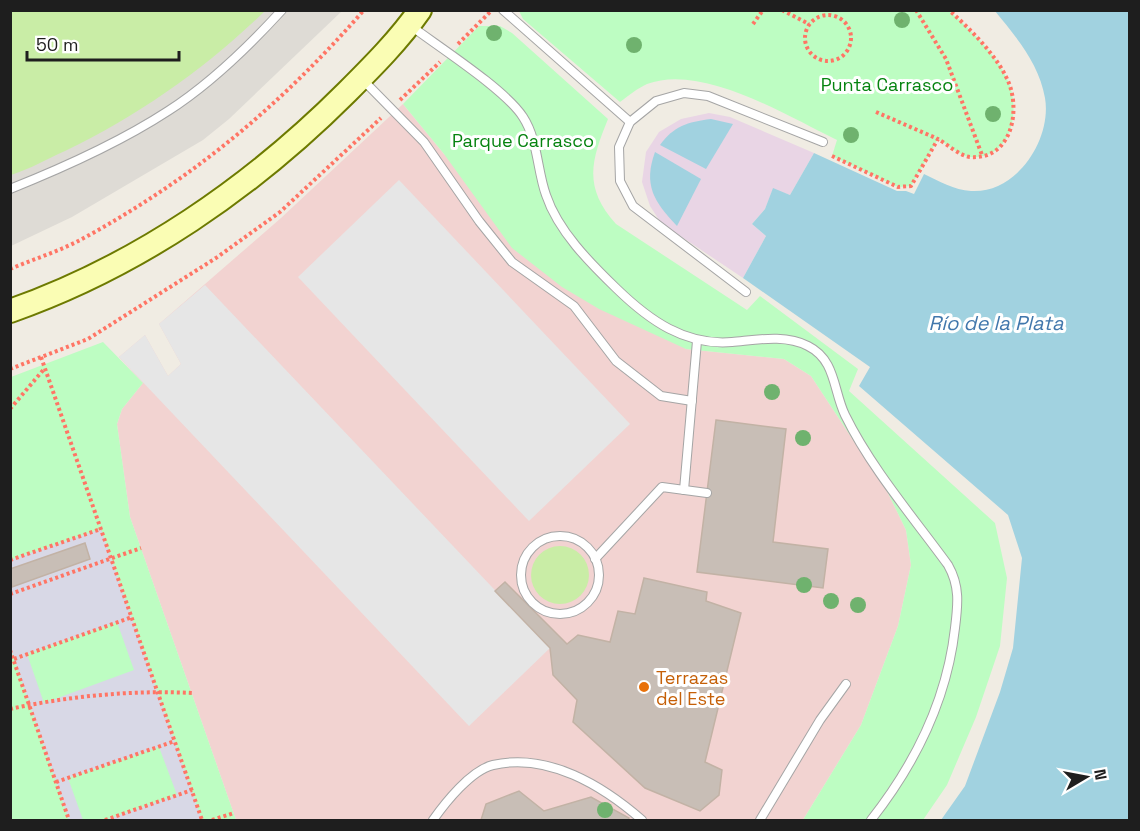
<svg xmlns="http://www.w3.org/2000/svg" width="1140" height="831" font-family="'Space Grotesk',sans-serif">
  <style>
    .commercial { fill: #f2d3d1 }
    .industrial { fill: #e9d5e5 }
    .airport { fill: #dedbd5 }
    .grass { fill: #c9eda6 }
    .park { fill: #bdfdc2 }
    .parking { fill: #e6e6e6 }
    .plaza { fill: #d8d8e6; fill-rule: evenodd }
    .water { fill: #a1d2e0 }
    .building { fill: #c8beb6; stroke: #c2b2a5; stroke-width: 1.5 }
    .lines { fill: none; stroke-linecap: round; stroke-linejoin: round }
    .lane-casing { stroke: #a5a5a5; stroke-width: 10 }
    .secondary-casing { stroke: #6d7a00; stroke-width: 26 }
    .path { stroke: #ff7565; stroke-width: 4; stroke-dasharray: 3 3; stroke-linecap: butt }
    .lane { stroke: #fff; stroke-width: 8 }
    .secondary { stroke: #fafdb4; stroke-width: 22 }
    .tree { fill: #6fb26e }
    .food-dot { fill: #e8710a; stroke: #fff; stroke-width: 2 }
    .labels { text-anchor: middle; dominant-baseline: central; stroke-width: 6; stroke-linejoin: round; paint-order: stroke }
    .park-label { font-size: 18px; fill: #05830f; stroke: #fff }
    .food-label { font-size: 18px; fill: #c56008; stroke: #fff; text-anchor: start }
    .water-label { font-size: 20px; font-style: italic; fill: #4177ac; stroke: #fff }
  </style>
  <rect width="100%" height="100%" fill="#f0ece3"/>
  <!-- commercial -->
  <polygon class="commercial" points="403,104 444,154 686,349 784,359 811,376 888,493 906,530 911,565 898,626 861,725 803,820 236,820 130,517 117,424 122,409 143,383 119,357 145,335 168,376 181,364 159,324 281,218"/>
  <!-- industrial -->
  <polygon class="industrial" points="709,113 730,117 814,153 790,195 773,189 765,209 752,224 766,236 743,278 661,223 650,206 642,182 646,152 659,132 681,119"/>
  <!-- airport -->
  <polygon class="airport" points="11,11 342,11 229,119 203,140 72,217 11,246"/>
  <!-- grass -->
  <g class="grass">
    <path d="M11,10h254v1c-59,57 -125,104 -200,140 -18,8 -35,18 -54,24z"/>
    <circle cx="560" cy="575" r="29"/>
  </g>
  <!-- park -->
  <g class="park">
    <path d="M519,11h430c22,19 51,47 61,75 10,31 -1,74 -40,71 -10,-1 -23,-13 -32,-18l-27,47 -13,1 -66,-31 5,-16c-50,-24 -135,-77 -190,-56 -9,4 -19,12 -27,18l-97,-83z"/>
    <path d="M479,26h21l12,7 96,86c-17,42 -25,68 8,105l131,86 13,-14 98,73 -9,22 146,132 12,55 -7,68 -24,71 -29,68 -24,35h-120l58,-95 37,-99 13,-61 -5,-35 -18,-37 -77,-117 -27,-17 -98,-10 -87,-40 -37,-22 -50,-39 -68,-94 -41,-50z"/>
    <polygon points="103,342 143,383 122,409 117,424 130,517 236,820 11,820 11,377"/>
  </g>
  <!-- parking -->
  <g class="parking">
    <polygon points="399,180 630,424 529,521 298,277"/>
    <polygon points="205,285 550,648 469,726 119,357 145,335 168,376 181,364 159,324"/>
  </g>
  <!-- plaza -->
  <path class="plaza" d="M101,529l101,291h-97l72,-25 -18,-48 -91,31 15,42h-14l-58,-170 -1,-90zM117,622l17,48 -90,33 -17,-49z"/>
  <!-- water -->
  <g class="water">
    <path d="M995,11h134v809h-188l24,-34 35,-94 13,-44 9,-90 -14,-43 -149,-129 11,-19 -127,-89 23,-42 -14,-12 13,-15 8,-21 17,7 24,-42 83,38h9l8,3 10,-20c15,7 30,16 47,17 46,3 81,-52 74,-93 -6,-35 -29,-61 -50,-87z"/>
    <path d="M711,119l22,5 -27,45 -46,-24c14,-19 27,-23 51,-26z"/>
    <path d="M655,152l46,27 -24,47c-23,-24 -34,-41 -22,-74z"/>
  </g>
  <!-- building -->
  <g class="building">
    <polygon points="716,420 786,429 773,542 828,549 823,588 697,572"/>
    <polygon points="85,543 90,559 12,587 10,569"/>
    <polygon points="644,578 707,592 706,601 741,613 705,762 722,770 719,795 700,811 645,788 573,722 577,700 553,675 550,648 495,591 505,582 567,644 578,635 610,642 618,611 635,614"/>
    <polygon points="519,791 544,811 591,797 629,818 628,820 481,820 486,804"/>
  </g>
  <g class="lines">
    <!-- lane casing -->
    <g class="lane-casing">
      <g id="lane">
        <polyline points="503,10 630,122"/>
        <path d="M411,26c28,21 95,64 112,91 15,23 14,53 23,78 12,36 44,68 71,94 32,31 68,57 115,53 24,-2 53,-8 76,4 28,14 25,44 37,69 26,53 68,102 103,150 12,21 10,39 7,63 -8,72 -40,136 -84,192"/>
        <polyline points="362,79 424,142 479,221 512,262 574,306 616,361 661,396 692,401"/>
        <path d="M10,189c55,-22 109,-46 158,-78 39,-25 82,-66 114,-101"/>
        <polyline points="746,292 633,206 620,181 619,147 630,122 656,101 684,93 708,96 823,142"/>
        <polyline points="684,490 697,341"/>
        <circle cx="560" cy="575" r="39"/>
        <polyline points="595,559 662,487 707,493"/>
        <path d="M433,820c12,-17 38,-50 60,-55 55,-13 110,21 149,55"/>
        <polyline points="760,820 820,720 846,684"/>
      </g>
    </g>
    <!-- secondary casing -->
    <g class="secondary-casing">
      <path id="secondary" d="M10,311c128,-45 242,-124 337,-219 26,-26 52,-52 73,-82"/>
    </g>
    <!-- path -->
    <g class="path">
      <polyline points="782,10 809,24"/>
      <polyline points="916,10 946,59 982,155"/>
      <circle cx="828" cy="38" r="23"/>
      <polyline points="753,24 763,10"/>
      <polyline points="458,44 491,11"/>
      <polyline points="400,100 440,62"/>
      <polyline points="876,112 938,139"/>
      <path d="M832,156l66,31 13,-1 27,-47c9,5 22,17 32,18 39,3 50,-40 40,-71 -10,-28 -39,-56 -61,-76"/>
      <path d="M10,269c24,-10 50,-18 72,-30 112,-61 198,-133 282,-229"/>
      <polyline points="41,357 202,820"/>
      <polyline points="10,369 88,339 216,258 280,212 381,118"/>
      <polyline points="10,409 45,368"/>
      <polyline points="10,560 101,529"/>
      <polyline points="10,594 141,548"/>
      <polyline points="10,650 69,820"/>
      <polyline points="14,659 132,617"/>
      <path d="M10,709c59,-13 122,-19 182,-16"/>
      <polyline points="56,782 175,741"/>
      <polyline points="105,820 192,790"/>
      <polyline points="212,820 234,813"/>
    </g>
    <!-- lane -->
    <use href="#lane" class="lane"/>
    <!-- secondary -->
    <use href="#secondary" class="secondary"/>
  </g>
  <!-- trees -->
  <g class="tree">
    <circle cx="902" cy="20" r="8"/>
    <circle cx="494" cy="33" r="8"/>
    <circle cx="634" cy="45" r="8"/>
    <circle cx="993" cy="114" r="8"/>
    <circle cx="851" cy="135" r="8"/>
    <circle cx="772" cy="392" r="8"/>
    <circle cx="803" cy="438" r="8"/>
    <circle cx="804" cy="585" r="8"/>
    <circle cx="831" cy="601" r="8"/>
    <circle cx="858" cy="605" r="8"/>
    <circle cx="605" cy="810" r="8"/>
  </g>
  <!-- markers -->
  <circle class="food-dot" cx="644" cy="687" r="6"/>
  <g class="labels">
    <!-- park labels -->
    <g class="park-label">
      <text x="887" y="84">Punta Carrasco</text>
      <text x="523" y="140">Parque Carrasco</text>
    </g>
    <!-- food labels -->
    <g class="food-label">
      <text x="656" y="677">Terrazas<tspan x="656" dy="21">del Este</tspan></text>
    </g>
    <!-- water labels -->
    <g class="water-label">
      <text x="996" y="323">Río de la Plata</text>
    </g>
  </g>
  <!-- border -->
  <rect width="1140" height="831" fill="none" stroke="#1e1e1e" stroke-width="24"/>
  <!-- north arrow -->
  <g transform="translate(1086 777) rotate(80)" stroke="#ffffff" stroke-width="4.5" paint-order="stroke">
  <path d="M0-4.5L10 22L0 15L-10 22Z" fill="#1e1e1e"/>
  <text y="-9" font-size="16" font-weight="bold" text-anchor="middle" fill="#1e1e1e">N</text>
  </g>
  <!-- scale -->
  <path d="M27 51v9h152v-9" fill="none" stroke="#1e1e1e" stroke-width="3"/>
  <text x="36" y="51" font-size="18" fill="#1e1e1e" stroke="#ffffff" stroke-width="4.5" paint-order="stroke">50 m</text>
</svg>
